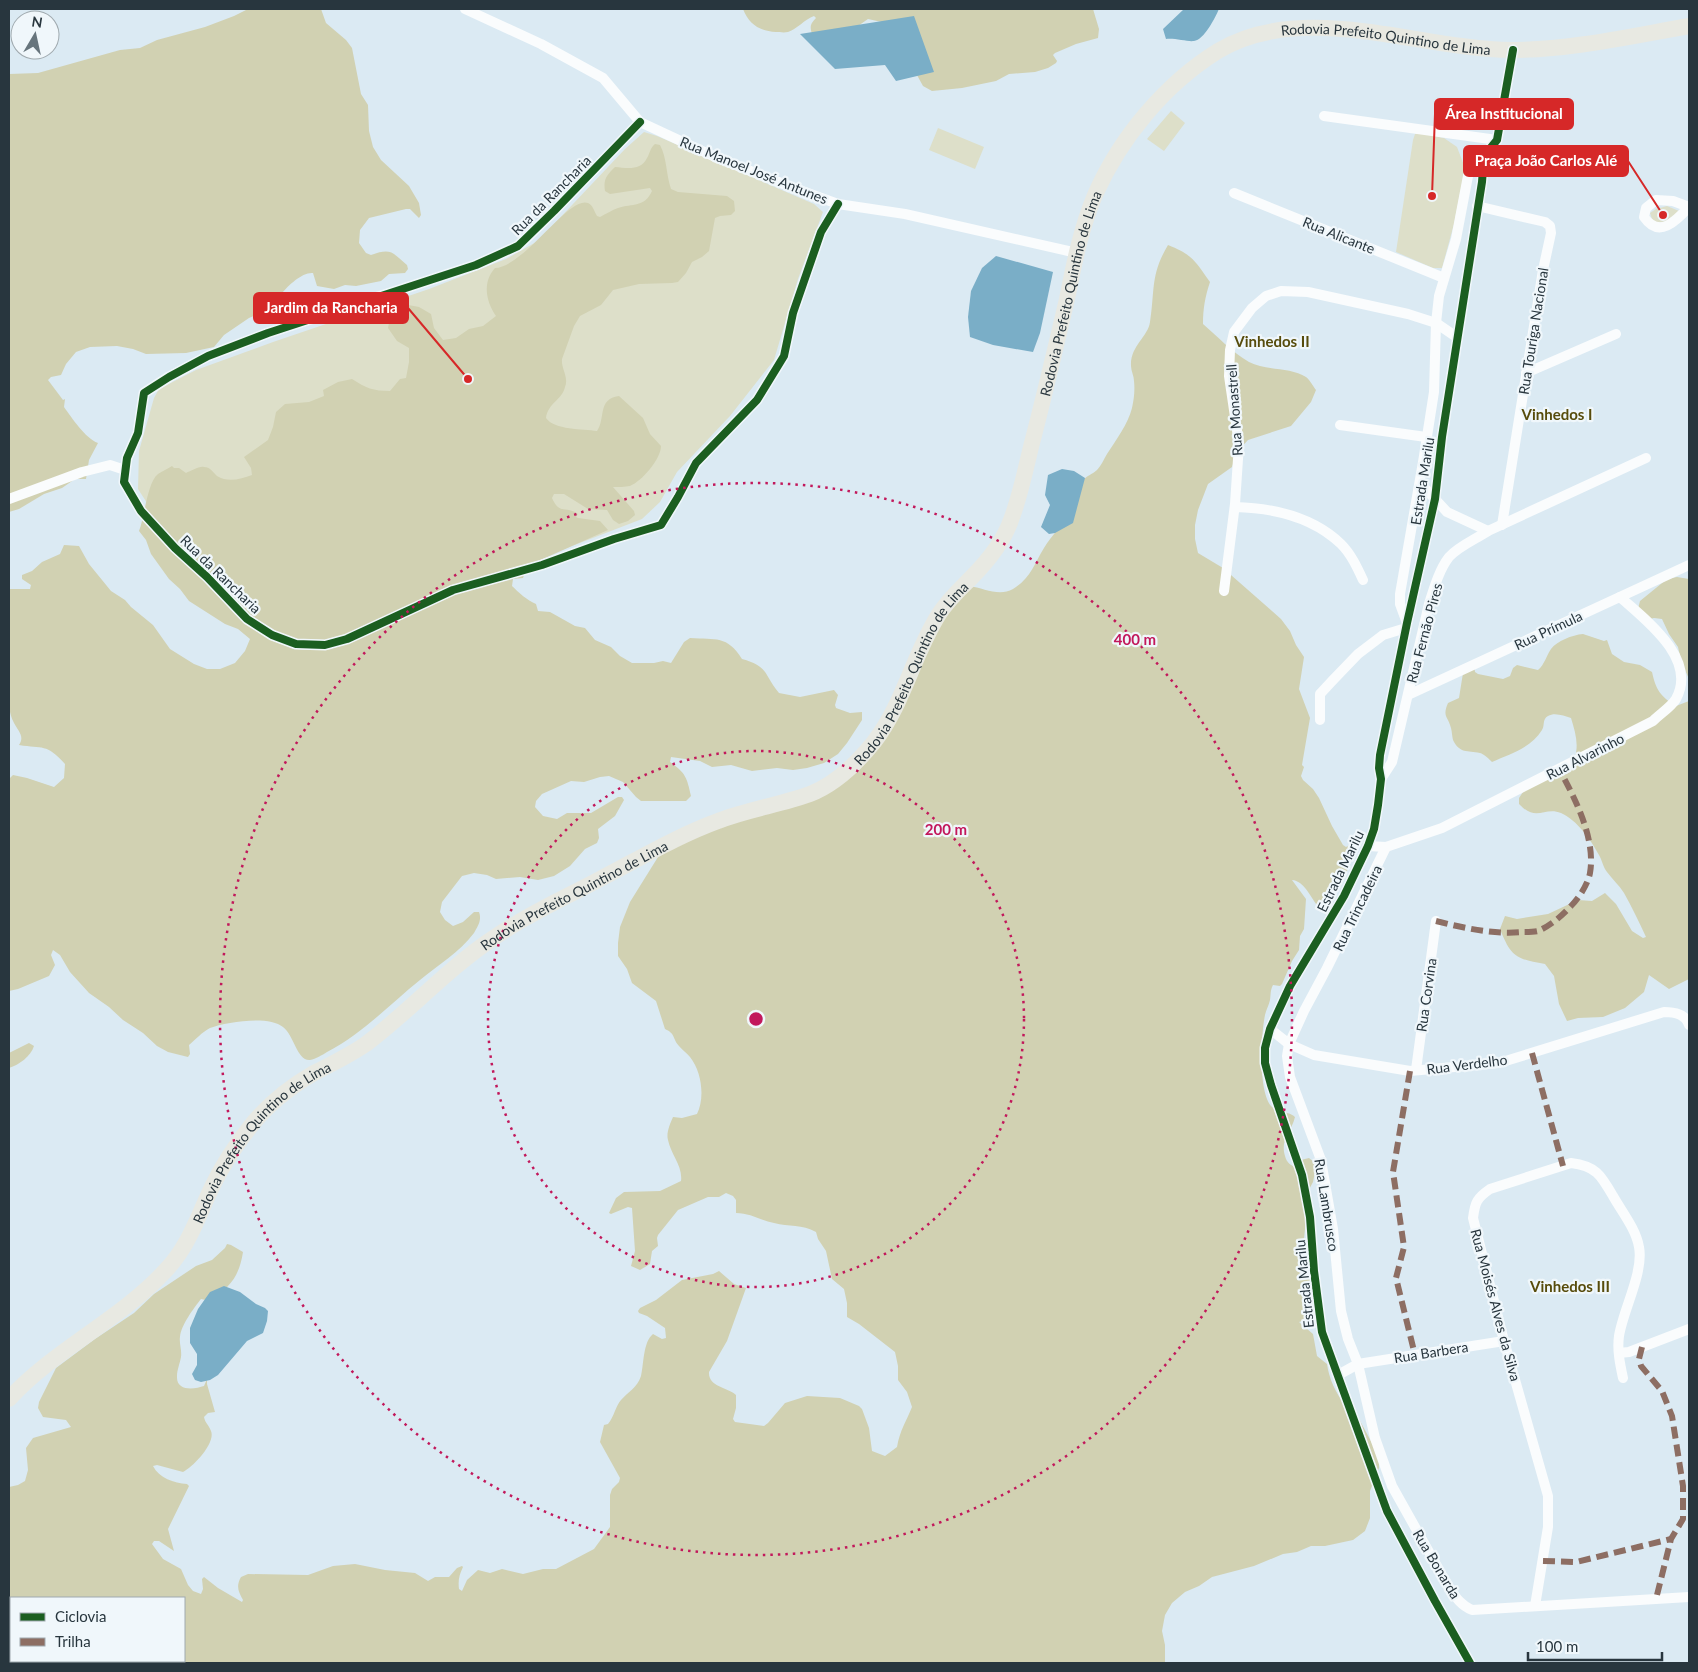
<svg xmlns="http://www.w3.org/2000/svg" width="1698" height="1672" font-family="Lato,sans-serif">
  <style>
    .green { fill: #dddfc9 }
    .forest { fill: #d1d1b2 }
    .water { fill: #7aaec7 }
    .lines { fill: none; stroke-linecap: round; stroke-linejoin: round }
    .street { stroke: #fafcfd; stroke-width: 10 }
    .primary { stroke: #e8e9e2; stroke-width: 16 }
    .quiet { stroke: #8d6e63; stroke-width: 6; stroke-dasharray: 12 6; stroke-linecap: butt }
    .cycleway-casing { stroke: #f0f7fb; stroke-width: 11 }
    .cycleway { stroke: #1b5e20; stroke-width: 8 }
    .ring { fill: none; stroke: #c2185b; stroke-width: 2.5; stroke-dasharray: 2.5 5 }
    .labels { text-anchor: middle; dominant-baseline: central; stroke-width: 4.5; stroke-linejoin: round; paint-order: stroke }
    .street-label { font-size: 14px; fill: #28363e; stroke: #f0f7fb }
    .neighbourhood-label { font-size: 15px; font-weight: bold; fill: #574c0c; stroke: #f0f7fb }
    .centre { fill: #c2185b; stroke: #f0f7fb; stroke-width: 2.5 }
    .ring-label { font-size: 15px; text-anchor: middle; font-weight: bold; fill: #c2185b; stroke: #f0f7fb; stroke-width: 4.5; stroke-linejoin: round; paint-order: stroke }
    .leader { fill: none; stroke: #d62828; stroke-width: 2 }
    .callout-dot { fill: #d62828; stroke: #f0f7fb; stroke-width: 2 }
    .callout { fill: #d62828; stroke: #d62828; stroke-width: 2 }
    .callout-label { font-size: 15px; text-anchor: middle; font-weight: bold; fill: #fff }
  </style>
  <rect width="100%" height="100%" fill="#dbeaf3"/>
  <!-- green -->
  <g class="green">
    <polygon points="1171,111 1185,123 1164,151 1147,139"/>
    <polygon points="938,128 984,147 975,169 929,150"/>
    <polygon points="644,132 657,136 814,204 823,212 798,279 774,360 730,416 677,472 660,502 642,519 559,551 149,506 138,489 139,451 154,398 159,389 196,370 273,342 429,289 506,259 538,241 625,149"/>
    <polygon points="1415,134 1425,134 1444,138 1457,147 1465,168 1454,224 1442,268 1433,268 1396,252 1413,140"/>
    <path d="M1667,206l12,5c-7,10 -14,12 -26,11l-3,-9 6,-4z"/>
  </g>
  <!-- forest -->
  <g class="forest">
    <path d="M248,9h73l5,14 20,17 6,8 9,46 7,11 1,26 4,16 8,13 28,26 10,17 2,12 -2,3 -9,-9h-4l-37,9 -9,12 -1,13 7,10 5,2c20,-7 21,-3 36,10l1,4 -3,4 -16,1 -8,7 -25,5 -11,-1 -11,4 -17,-3 -4,-13c-11,-1 -24,12 -32,21v8l-5,2 -13,8 -14,6 -25,17 -10,12 -28,6 -40,1 -13,-5 -16,-3 -27,1 -14,5 -10,12 -5,11 -10,2 -3,3 15,20 2,-1 -1,8c8,11 21,31 34,36l-9,17 -3,19h-11l-13,9 -18,6 -25,15 -10,3v-438l29,-1 82,-23 20,-2 17,-8 48,-13 29,-11z"/>
    <path d="M743,9h350l6,20 -1,9 -22,6 -21,9 -2,2 4,6 -1,2 -8,5 -13,4 -26,2 -13,7 -34,7 -30,3 -9,-5 -11,-20 -12,-40 -32,-7 -13,9 -42,9c-3,-9 -4,-12 3,-19l-2,-2c-9,3 -18,14 -26,16 -4,1 -9,0 -12,0 -17,-1 -27,-8 -33,-23z"/>
    <path d="M655,144l5,1c7,13 6,29 11,44l7,3 49,4 7,5 1,10 -4,4 -11,1 -5,2 -6,33 -7,6 -10,5 -6,11 -8,9 -6,1 -33,1 -26,6 -12,15 -21,11 -6,10 -12,33c-1,10 7,18 3,28 -3,13 -17,16 -19,31 8,12 37,11 51,13 9,-13 0,-32 22,-35l24,22 7,16 11,12c0,13 -19,35 -31,40 -5,1 -12,1 -17,1l21,24 1,4 -7,6 -9,3 -6,-4 -6,-10 -19,-1 -24,-15h-10l-2,4c8,18 14,7 26,16l-2,3 2,1 22,3 8,9 -81,36 -4,12 -10,1 -1,7c6,6 16,15 24,18l2,7 12,1 25,14 10,2 10,12 16,7 9,9 12,7h22l9,-2 8,2 13,-21 6,-4c26,2 37,-3 52,21 28,8 21,15 37,34l21,4 34,-7 4,5 -3,10 1,3 14,5 12,-1v8l-15,23 -9,11 -14,9 -17,5 -14,2 -16,-2 -25,3 -21,-6 -19,2 -12,-6 -29,-4 -1,5c16,11 17,16 21,34l-5,5h-45l-5,-4 -13,-15 -14,-6 -9,1 -16,5 -13,-1 -29,13 -6,7 -1,6 8,9 14,3 10,-6h24l27,-16h4l2,3 -9,16 -17,13 1,9 -2,5 -12,6 -15,17 -16,10 -16,4 -18,-3 -24,2 -9,-4 -13,-2 -12,3 -20,26 -2,10 5,8 8,6 10,-4 11,-10h5c3,8 -1,14 -5,21 -14,19 -36,32 -54,47 -31,25 -58,54 -93,72 -5,3 -11,7 -17,8 -13,1 -16,-25 -27,-33 -14,-12 -57,-5 -73,1 -8,4 -15,12 -21,17l1,9 -2,3 -20,-5 -11,-6 -14,-13 -20,-13 -14,-13 -20,-14 -19,-21 -10,-17 -7,-5 -2,5 4,10 -6,11 -31,13 -9,2v-212l4,-4 14,3 27,9 10,-9 1,-14c-19,-21 -22,-15 -46,-19 6,-9 -1,-14 -5,-22 -3,-5 -4,-11 -5,-16v-113l1,-5h20l1,-4 -9,-6v-4l10,-4 10,-9 18,-8 4,-9 15,1 10,18 22,27 14,9 6,7 22,18 17,24 24,15 13,5h13l15,-6 10,-12 5,-12 -12,-10 -13,-5 -36,-23 -9,-12 -11,-10 -18,-25 -5,-14 -7,-9c6,-15 8,-48 19,-57 4,-3 10,-5 14,-8l2,2h5l7,5c5,-2 13,-7 18,-6 6,0 9,5 13,9 11,7 24,3 35,-1l-1,-7 -7,-11 24,-17 5,-13 3,-15 9,-8 24,-2 15,-6 -1,-6 15,-8 14,-3c14,9 21,12 38,12l10,-12 6,-1 3,-16v-14l-12,-7 -9,-13 3,-15 12,-9 16,3 12,7 3,14 9,12 13,-2 13,-9 14,-3 13,-10c-10,-14 -14,-34 -1,-48 29,-1 74,-73 93,-65 5,2 6,8 9,13l3,1c6,-3 12,-7 18,-9 15,-5 26,0 34,-17l-2,-3 -40,6 -5,-3c-2,-12 2,-16 10,-24 12,1 26,4 32,-9 3,-5 3,-10 8,-14z"/>
    <path d="M1168,245c25,10 27,16 42,37 -5,15 -7,27 -7,42 15,13 29,28 46,38 17,9 42,5 57,15 4,3 7,9 10,13l-5,12 -20,24 -43,14 -11,12 -5,15 -24,17 -10,26 -3,15v14l3,14 25,15 58,51 9,12 6,14 8,12 -5,32 11,29 -8,47 2,2 -3,9 2,4 10,9 6,9 13,28 11,19 3,2 5,-3 3,4c-6,20 -13,54 -37,57 -7,-9 -13,-24 -25,-25l14,19 -2,30 -4,7 -1,14 -7,11 -10,23 -2,2 -7,-1c-3,6 -2,9 -3,15 -1,5 -4,10 -5,15 -4,20 -7,75 6,91 8,9 17,4 24,11 -4,16 -15,22 -10,39 2,7 5,9 12,12l4,-8 8,-2 5,4 2,5 -3,15 -8,15 1,22 -2,20 3,18 -1,6 -5,6 10,12 -1,31 -2,7 -9,3 14,12 4,22 10,8c2,15 9,29 18,41l7,1 21,39 6,16v7l-9,23v27l-5,13 -12,9 -28,6h-14l-14,6 -14,2 -29,12 -42,11 -13,9 -14,6 -13,11 -7,12 -3,16 3,14v18h-1115l-1,-2h135v-63h-173v50l-2,1v-162l9,-2 7,-4 3,-11 -2,-22 7,-10 38,-11 -5,-7 -23,-3 -5,-9 1,-6 17,-34 39,-29 39,-26 20,-19 42,-28 16,-6 13,-12 2,-4 4,1 12,7c-4,25 -13,35 -33,49l-9,-2c-7,9 -20,26 -21,38 -1,6 2,13 1,20 -1,6 -4,13 -4,19 -1,16 18,13 27,10l3,-7v5l8,28 -7,1 -4,4c1,6 5,8 7,14 5,12 -18,36 -28,41l-26,-7 -4,1c6,12 21,17 34,18l2,2 -21,43 6,22 -15,-10h-5l-2,3 11,15 18,10 7,16 5,6 8,3 2,-5 -1,-10 2,-2 14,11 24,14 1,-2c-5,-9 -7,-14 -2,-23l7,-3 60,1 25,-9 22,-2 30,6 30,3 13,8 7,-4h14l8,-9 5,-2 1,1c-4,8 -5,14 -4,22l3,2 5,-11 11,-10 12,3 12,-4 21,5 20,-5h13l38,-20 16,-22v-32l2,-6 7,-7 1,-4 -20,-36 4,-17 4,-1c6,-7 8,-19 13,-24 7,-8 16,-12 20,-24 3,-13 2,-34 12,-42l9,5 4,-1 -1,-10 -18,-12 -8,-3 -1,-2 2,-3 16,-8 26,-20 31,-6 6,-3 15,13 12,4 -19,53 -18,31c-1,15 18,15 27,23v13l-3,11 2,3 29,4 4,-3 17,-20 22,-7 33,2 19,8 3,3 7,19 3,23 13,5 12,-9c3,-17 9,-25 15,-40l-5,-15 -9,-12v-14l-3,-14 -36,-28 -12,-7v-14l-3,-14 -12,-10 -6,-28 -8,-12 -2,-7c-14,-8 -27,-5 -42,-9 -14,-3 -24,-10 -38,-10v-13l-3,-4 -7,-3 -7,4h-11l-30,13 -20,25 -1,3 1,8 -6,5 -2,13 -10,6 -9,-4 4,-15 -3,-43 -4,-1 -17,7 -2,-1 7,-15 8,-6 36,-1 21,-10c2,-15 -10,-26 -13,-41 -2,-7 2,-16 5,-23l9,1 15,-4c8,-16 5,-42 -7,-57 -3,-4 -8,-7 -11,-11 -7,-8 -3,-12 -14,-17l-9,-28 -24,-18 -5,-14 -9,-13v-13l2,-16 10,-25 28,-45 60,-35 89,-24 50,-37 81,-139 31,-36c15,2 30,11 44,3 18,-11 21,-25 31,-41 8,-13 17,-21 24,-35 4,-9 10,-26 16,-34 4,-4 9,-5 13,-9 4,-4 7,-11 10,-16 9,-14 21,-30 25,-46 2,-9 3,-18 2,-27 0,-5 -3,-10 -3,-15 -1,-20 17,-29 19,-44 5,-31 0,-47 18,-77z"/>
    <polygon points="1677,577 1689,579 1689,679 1681,661 1678,647 1669,634 1662,619 1654,618 1642,621 1636,617 1640,601 1667,579"/>
    <path d="M1583,634l21,7 3,-1 5,14 12,8 16,3 12,7c4,18 8,24 24,34l13,-5v278l-20,10 -20,-14 -5,17 -19,16 -22,9 -25,1 -11,3 -8,-17 -5,-28 -9,-12c-29,-5 -34,-7 -45,-35l5,-13 12,3 31,-5 30,-14 14,1 13,-8 11,11 16,27 11,7 3,-1c-7,-15 -14,-30 -22,-44 -5,-8 -12,-14 -17,-21 -4,-5 -5,-12 -8,-17 -8,-15 -22,-35 -38,-42 -17,-7 -24,10 -42,-9v-6l4,-6 52,-35c4,-13 0,-26 -4,-39 -7,-2 -16,-6 -23,-2 -6,3 -3,10 -6,14 -11,18 -32,24 -50,32 -3,-3 -8,-8 -12,-9 -13,-3 -20,1 -27,-13 -1,-4 -1,-8 -2,-12 -3,-12 -9,-11 -3,-25l11,-5 4,-25 11,-7 1,6 3,2 25,5 7,-3 3,-8 4,-3 21,5c7,-6 8,-14 13,-21 6,-8 21,-14 32,-15z"/>
    <path d="M29,1043l5,3c-3,10 -15,19 -25,22v-15z"/>
  </g>
  <!-- water -->
  <g class="water">
    <path d="M1184,9h35c-4,9 -15,31 -25,32 -6,1 -19,-3 -28,-2l-3,-10z"/>
    <polygon points="914,16 934,72 896,81 885,65 835,69 800,34"/>
    <polygon points="996,256 1053,272 1040,333 1033,352 993,345 970,337 968,317 971,291 982,268"/>
    <polygon points="1062,469 1074,471 1085,478 1073,523 1055,533 1049,534 1041,527 1050,505 1045,495 1048,475"/>
    <polygon points="224,1286 240,1292 256,1304 265,1308 268,1311 267,1321 263,1333 247,1341 218,1375 210,1380 201,1382 195,1380 192,1374 197,1365 197,1354 190,1343 190,1328 198,1309 210,1292"/>
  </g>
  <g class="lines">
    <!-- street -->
    <g class="street">
      <polyline points="465,9 541,44 603,78 640,122 713,156 791,187 838,204 905,214 1077,253"/>
      <polyline points="1324,116 1497,140"/>
      <polyline points="640,122 554,211 518,246 476,265 268,333 208,356 169,377 144,393 138,433 127,458 124,482 141,511 175,548 207,577 247,619 272,635 296,644 325,645 347,639 453,590 542,565 614,539 661,525 678,497 696,463 757,400 784,356 793,313 821,232 838,204"/>
      <polyline points="1234,193 1444,278"/>
      <path d="M1656,200l17,1 16,6c-13,14 -30,32 -45,10l2,-9z"/>
      <polyline points="1477,206 1545,222 1550,226 1551,233 1543,270 1502,525"/>
      <polyline points="1526,373 1616,334"/>
      <polyline points="1340,425 1426,437"/>
      <polyline points="1420,483 1447,512 1488,531"/>
      <polyline points="9,499 82,472 110,465 125,470"/>
      <path d="M1235,507c38,1 78,10 106,37 10,10 16,23 22,36"/>
      <polyline points="1224,591 1235,504 1239,444 1229,376 1230,350 1234,332 1252,308 1266,296 1281,291 1308,292 1408,314 1436,323 1458,338"/>
      <polyline points="1407,623 1400,604 1400,594 1423,462 1434,392 1436,323 1439,296 1456,239 1468,176 1477,155 1488,150"/>
      <polyline points="1408,695 1689,565"/>
      <polyline points="1320,720 1320,694 1333,680 1358,654 1383,635 1406,628"/>
      <path d="M1381,779l11,-17 37,-158c5,-16 10,-34 20,-47 10,-11 27,-18 39,-26l158,-73"/>
      <path d="M1368,846l18,1 56,-19 211,-107c7,-7 18,-14 23,-22 22,-40 -30,-79 -56,-102"/>
      <path d="M1386,847l-59,121 -23,43 -15,33 -2,12 3,21 31,83 12,69 8,82 7,28 10,25 17,74 17,48 56,100c7,10 12,19 24,24l217,-13"/>
      <path d="M1270,1029l19,15 25,11 96,16 89,-8 165,-51c11,0 22,2 25,13"/>
      <polyline points="1416,1070 1436,921"/>
      <polyline points="1619,1353 1629,1352 1689,1329"/>
      <polyline points="1338,1375 1358,1364 1504,1341"/>
      <path d="M1535,1606l13,-79v-31l-44,-155 -31,-123c2,-16 4,-20 17,-29l81,-26c25,3 30,12 42,33 9,16 23,33 26,51 5,25 -16,63 -20,89 -2,14 1,28 4,42"/>
      <polyline points="1470,1663 1435,1601 1387,1511 1322,1332 1314,1271 1310,1217 1302,1175 1271,1085 1265,1063 1265,1048 1270,1029 1290,986 1344,896 1368,846 1374,829 1378,805 1381,779 1379,768 1380,755 1407,623 1435,499 1442,437 1482,182 1484,156 1497,140 1513,50"/>
    </g>
    <!-- primary -->
    <path class="primary" id="s1" d="M9,1399c46,-50 111,-79 157,-129 23,-24 32,-54 46,-83 10,-21 24,-42 38,-60 18,-23 40,-40 64,-54 18,-9 36,-18 52,-29 45,-34 82,-76 129,-107 33,-23 70,-39 105,-58 39,-20 77,-43 118,-58 30,-12 62,-16 92,-27 26,-10 47,-31 64,-52 30,-39 39,-87 65,-128 9,-14 20,-24 32,-36 17,-17 32,-35 40,-58 10,-26 15,-54 22,-81 12,-46 23,-93 34,-140 7,-35 14,-71 28,-104 25,-57 70,-111 123,-144 85,-51 201,-2 293,-1 60,0 120,-14 178,-24"/>
    <!-- quiet -->
    <g class="quiet">
      <path d="M1436,921c28,7 58,14 87,11 4,0 11,0 15,-1 12,-5 24,-15 33,-25 8,-8 17,-22 19,-33 6,-34 -15,-75 -31,-104"/>
      <polyline points="1532,1053 1563,1166"/>
      <polyline points="1410,1071 1393,1172 1404,1247 1396,1278 1415,1355"/>
      <polyline points="1642,1347 1639,1359 1641,1366 1662,1391 1672,1416 1683,1486 1683,1519 1671,1539 1656,1599"/>
      <polyline points="1543,1561 1576,1562 1671,1539"/>
    </g>
    <!-- cycleway casing -->
    <g class="cycleway-casing">
      <g id="cycleway">
        <polyline points="640,122 554,211 518,246 476,265 268,333 208,356 169,377 144,393 138,433 127,458 124,482 141,511 175,548 207,577 247,619 272,635 296,644 325,645 347,639 453,590 542,565 614,539 661,525 678,497 696,463 757,400 784,356 793,313 821,232 838,204"/>
        <polyline points="1470,1663 1435,1601 1387,1511 1322,1332 1314,1271 1310,1217 1302,1175 1271,1085 1265,1063 1265,1048 1270,1029 1290,986 1344,896 1368,846 1374,829 1378,805 1381,779 1379,768 1380,755 1407,623 1435,499 1442,437 1482,182 1484,156 1497,140 1513,50"/>
      </g>
    </g>
    <!-- cycleway -->
    <use href="#cycleway" class="cycleway"/>
  </g>
  <!-- distance rings -->
  <g class="ring">
    <circle cx="756" cy="1019" r="268"/>
    <circle cx="756" cy="1019" r="536"/>
  </g>
  <g class="labels">
    <!-- street labels -->
    <g class="street-label">
      <text stroke="none"><textPath href="#s1" startOffset="2076">Rodovia Prefeito Quintino de Lima</textPath></text>
      <text transform="translate(754 170) rotate(22)">Rua Manoel José Antunes</text>
      <text transform="translate(551 195) rotate(-45)">Rua da Rancharia</text>
      <text transform="translate(1339 235) rotate(22)">Rua Alicante</text>
      <text stroke="none"><textPath href="#s1" startOffset="1610">Rodovia Prefeito Quintino de Lima</textPath></text>
      <text transform="translate(1533 331) rotate(-81)">Rua Touriga Nacional</text>
      <text transform="translate(1234 410) rotate(-94)">Rua Monastrell</text>
      <text transform="translate(1422 481) rotate(-81)">Estrada Marilu</text>
      <text transform="translate(221 574) rotate(44)">Rua da Rancharia</text>
      <text transform="translate(1548 630) rotate(-25)">Rua Prímula</text>
      <text transform="translate(1424 633) rotate(-75)">Rua Fernão Pires</text>
      <text stroke="none"><textPath href="#s1" startOffset="1191">Rodovia Prefeito Quintino de Lima</textPath></text>
      <text transform="translate(1585 756) rotate(-27)">Rua Alvarinho</text>
      <text transform="translate(1340 871) rotate(-64)">Estrada Marilu</text>
      <text stroke="none"><textPath href="#s1" startOffset="771">Rodovia Prefeito Quintino de Lima</textPath></text>
      <text transform="translate(1357 908) rotate(-64)">Rua Trincadeira</text>
      <text transform="translate(1426 995) rotate(-82)">Rua Corvina</text>
      <text transform="translate(1467 1064) rotate(-7)">Rua Verdelho</text>
      <text stroke="none"><textPath href="#s1" startOffset="366">Rodovia Prefeito Quintino de Lima</textPath></text>
      <text transform="translate(1327 1205) rotate(81)">Rua Lambrusco</text>
      <text transform="translate(1304 1284) rotate(-96)">Estrada Marilu</text>
      <text transform="translate(1496 1305) rotate(75)">Rua Moisés Alves da Silva</text>
      <text transform="translate(1431 1352) rotate(-9)">Rua Barbera</text>
      <text transform="translate(1437 1564) rotate(59)">Rua Bonarda</text>
    </g>
    <!-- neighbourhood labels -->
    <g class="neighbourhood-label">
      <text x="1272" y="341">Vinhedos II</text>
      <text x="1557" y="414">Vinhedos I</text>
      <text x="1570" y="1286">Vinhedos III</text>
    </g>
  </g>
  <circle cx="756" cy="1019" r="8" class="centre"/>
  <g class="ring-label">
    <text x="1135" y="645">400 m</text>
    <text x="946" y="835">200 m</text>
  </g>
  <!-- callouts -->
  <path class="leader" d="M1432 196L1435 114M1663 215L1628 161M468 379L408 308"/>
  <g class="callout-dot">
    <circle cx="1432" cy="196" r="5"/>
    <circle cx="1663" cy="215" r="5"/>
    <circle cx="468" cy="379" r="5"/>
  </g>
  <g class="callout">
    <rect x="1435" y="99" width="138" height="30" rx="5"/>
    <rect x="1464" y="146" width="164" height="30" rx="5"/>
    <rect x="254" y="293" width="154" height="30" rx="5"/>
  </g>
  <g class="callout-label">
    <text x="1504" y="119">Área Institucional</text>
    <text x="1546" y="166">Praça João Carlos Alé</text>
    <text x="331" y="313">Jardim da Rancharia</text>
  </g>
  <!-- border -->
  <rect width="1698" height="1672" fill="none" stroke="#28363e" stroke-width="20"/>
  <!-- legend -->
  <rect x="10" y="1597" width="175" height="65" fill="#f0f7fb" stroke="#a0aaaf"/>
  <rect x="20" y="1613" width="25" height="8" fill="#1b5e20" stroke="#a0aaaf"/>
  <text x="55" y="1622" font-size="15" fill="#28363e">Ciclovia</text>
  <rect x="20" y="1638" width="25" height="8" fill="#8d6e63" stroke="#a0aaaf"/>
  <text x="55" y="1647" font-size="15" fill="#28363e">Trilha</text>
  <!-- north arrow -->
  <g transform="translate(35 35) rotate(9)"><circle r="24" fill="#f0f7fb" stroke="#a0aaaf"/>
  <path d="M0-4L9 19L0 12L-9 19Z" fill="#67757d"/>
  <text y="-8" font-size="14" font-weight="bold" text-anchor="middle" fill="#28363e">N</text>
  </g>
  <!-- scale -->
  <path d="M1528 1652v8h134v-8" fill="none" stroke="#28363e" stroke-width="2.5"/>
  <text x="1536" y="1652" font-size="15" fill="#28363e" stroke="#f0f7fb" stroke-width="4" paint-order="stroke">100 m</text>
</svg>
